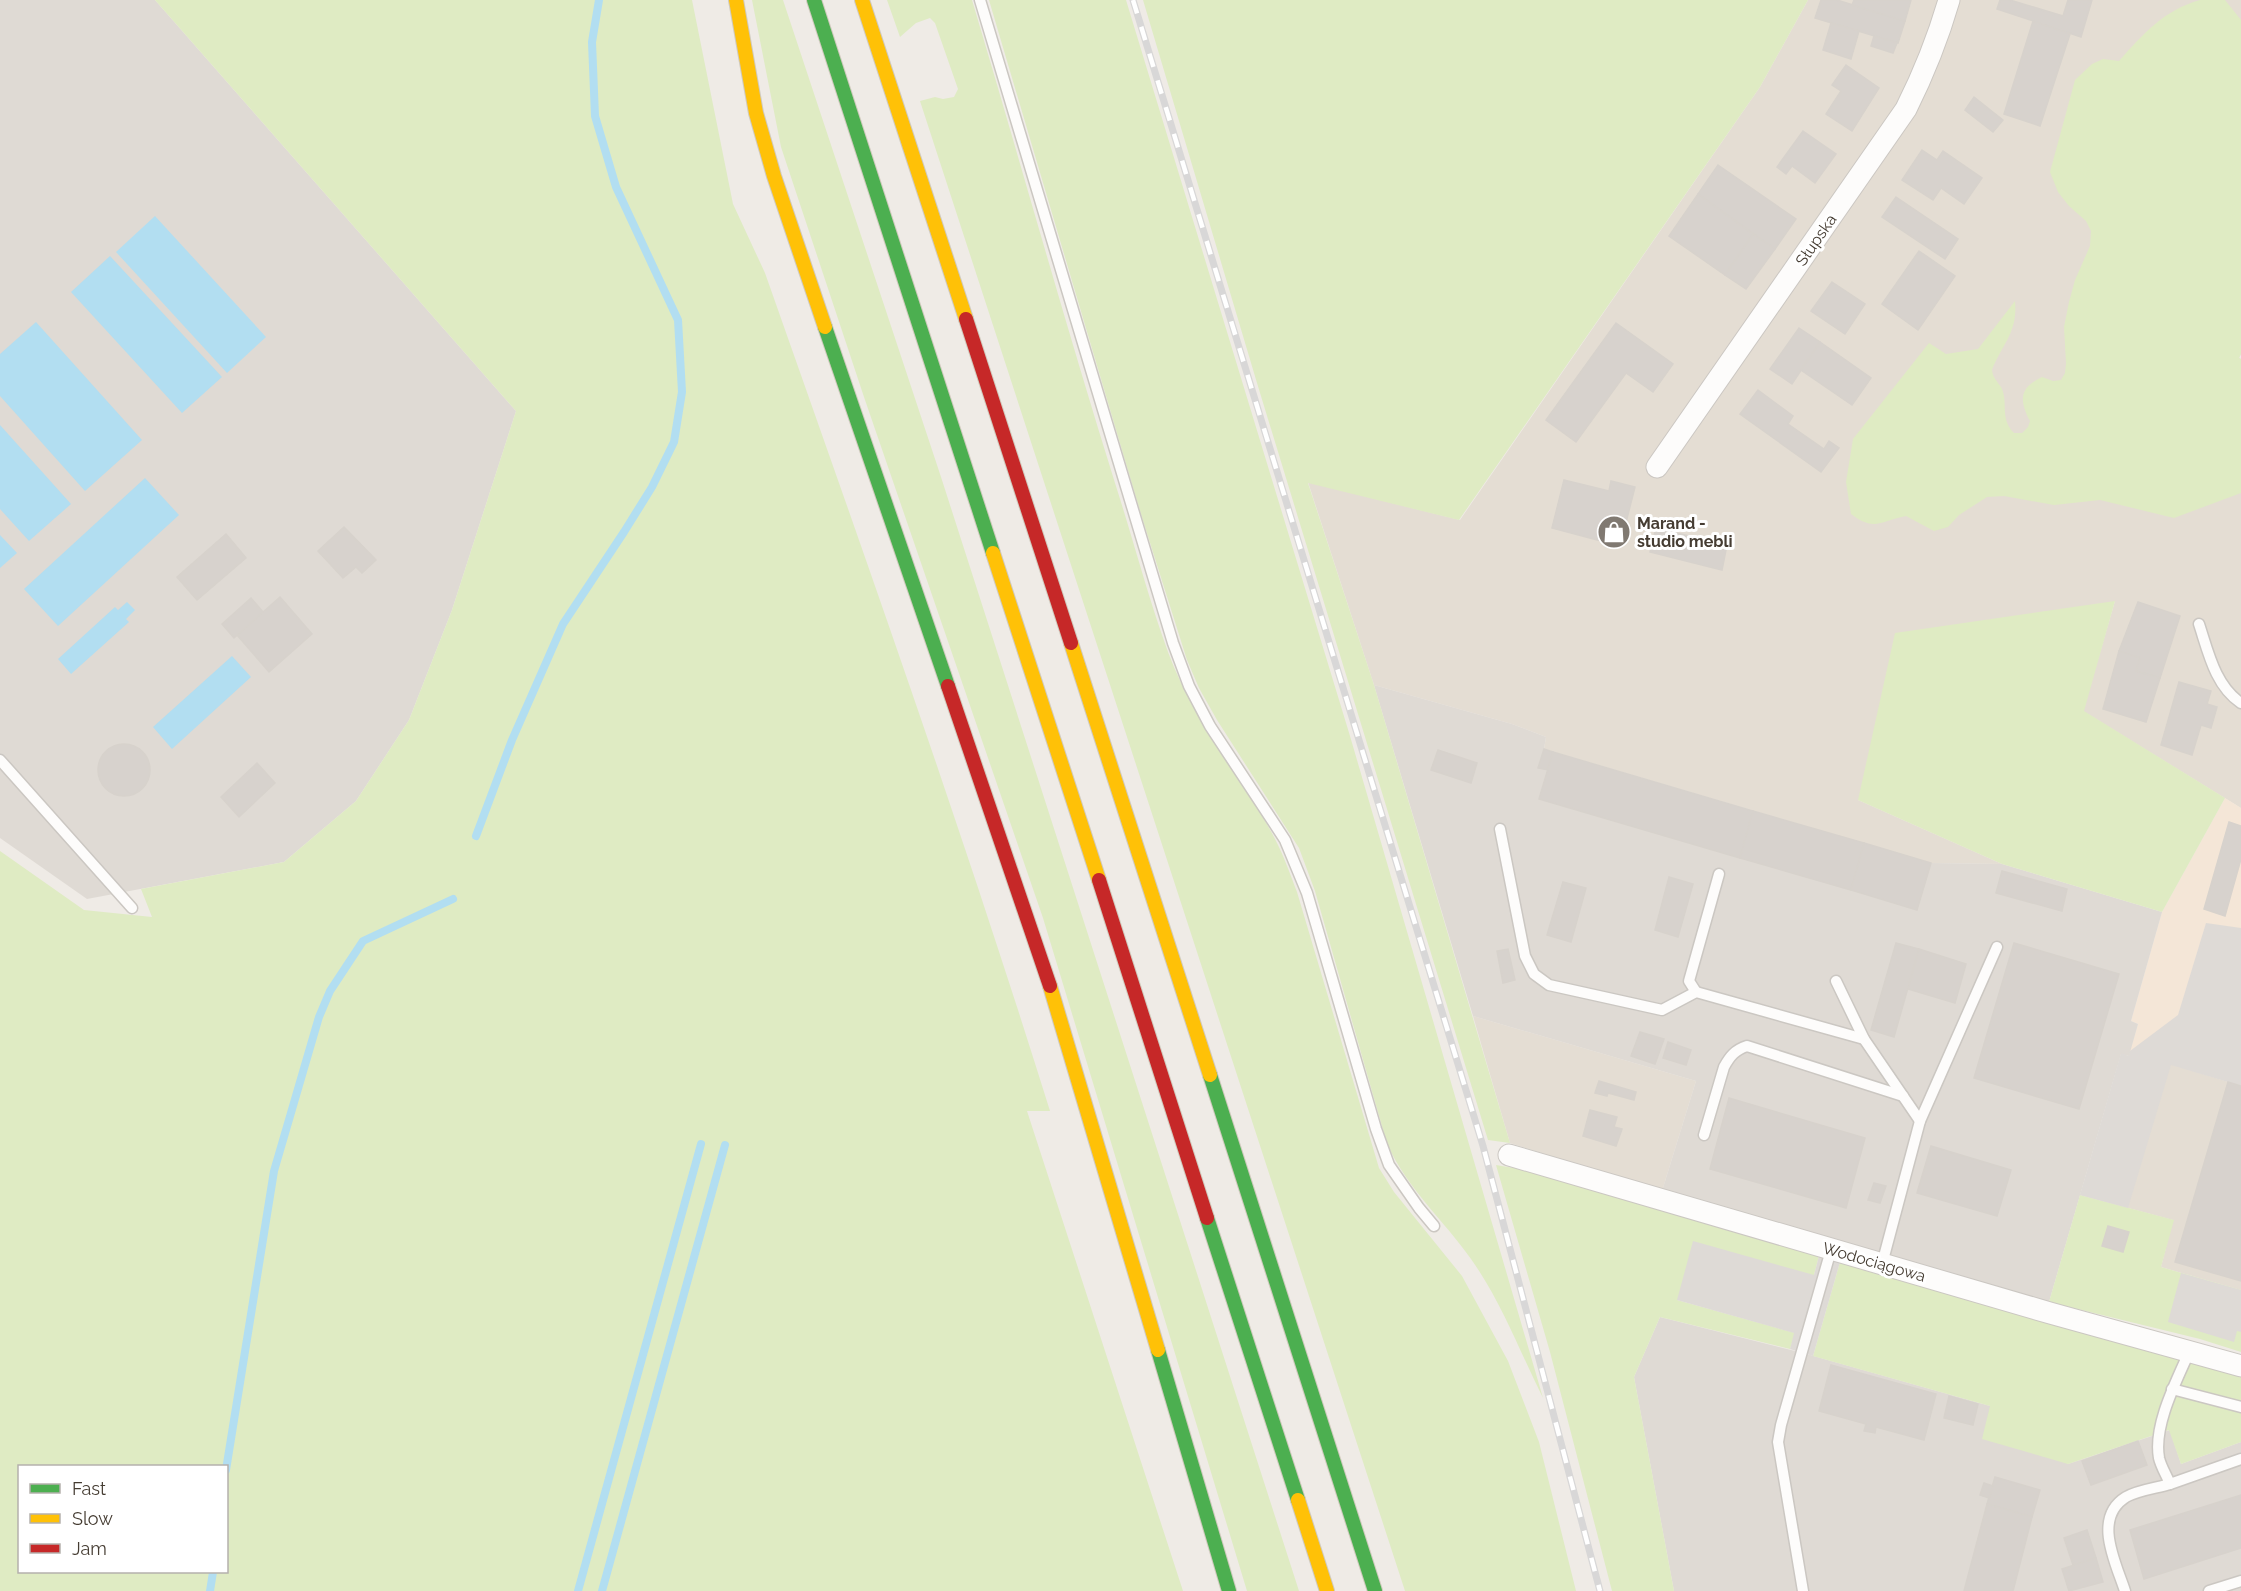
<svg xmlns="http://www.w3.org/2000/svg" width="2241" height="1591" font-family="Raleway,sans-serif">
  <style>
    .residential { fill: #e4ddd3 }
    .commercial { fill: #f4e6d7 }
    .industrial { fill: #dfdad4 }
    .green { fill: #dfebc3; fill-rule: evenodd }
    .parking { fill: #dedad6 }
    .water { fill: #b2def1 }
    .lines { fill: none; stroke-linecap: round; stroke-linejoin: round }
    .stream { stroke: #b2def1; stroke-width: 8 }
    .building { fill: #d7d2cd; stroke: #d7d2cc; stroke-width: 1.5 }
    .lane-casing { stroke: #cbc7c2; stroke-width: 13 }
    .street-casing { stroke: #cbc7c2; stroke-width: 23 }
    .fast-casing { stroke: #d0cabd; stroke-width: 16 }
    .slow-casing { stroke: #d0cabd; stroke-width: 16 }
    .jam-casing { stroke: #d0cabd; stroke-width: 16 }
    .lane { stroke: #fdfcfb; stroke-width: 10 }
    .street { stroke: #fdfcfb; stroke-width: 21 }
    .fast { stroke: #4caf50; stroke-width: 14 }
    .slow { stroke: #ffc107; stroke-width: 14 }
    .jam { stroke: #c62828; stroke-width: 14 }
    .rail-casing { stroke: #d8d7d7; stroke-width: 7 }
    .rail { stroke: #fff; stroke-width: 4.5; stroke-dasharray: 14; stroke-linecap: butt }
    .labels { text-anchor: middle; dominant-baseline: central; stroke-width: 6; stroke-linejoin: round; paint-order: stroke }
    .street-label { font-size: 16px; fill: #453c32; stroke: #fff }
    .poi-label { font-size: 16px; font-weight: bold; fill: #453c32; stroke: #fff; text-anchor: start }
  </style>
  <rect width="100%" height="100%" fill="#efebe6"/>
  <!-- residential -->
  <g class="residential">
    <polygon points="1808,0 2241,0 2241,354 2239,358 2241,359 2241,808 2083,711 2115,601 1858,800 2002,864 1931,863 1544,749 1546,737 1512,724 1374,685 1308,482 1460,520 1760,87"/>
    <polygon points="1473,1016 1696,1081 1662,1191 1510,1143"/>
    <polygon points="2130,1051 2241,1086 2241,1290 2161,1267 2173,1220 2080,1195"/>
  </g>
  <!-- commercial -->
  <polygon class="commercial" points="2225,798 2241,808 2241,1086 2130,1051 2138,1024 2131,1021 2162,912"/>
  <!-- industrial -->
  <g class="industrial">
    <polygon points="0,0 155,0 516,411 452,610 409,720 356,801 284,862 87,899 0,838"/>
    <polygon points="1374,685 1512,724 1546,737 1544,749 1931,863 2002,864 2162,912 2131,1021 2138,1024 2129,1056 2121,1054 2049,1302 1662,1191 1696,1081 1473,1016"/>
    <polygon points="1660,1317 1803,1353 1990,1406 2068,1464 2170,1430 2181,1464 2241,1442 2241,1591 1674,1591 1634,1377"/>
  </g>
  <!-- green -->
  <g class="green">
    <path d="M155,0h537l41,204 32,69c98,278 197,556 285,838h-23l156,480h-1183v-740l84,59 68,7 -11,-28 143,-27 72,-61 53,-81 43,-110 64,-199zM20,1466h206v106h-206z"/>
    <polygon points="752,0 783,0 941,477 1299,1591 1247,1591 1043,918 864,397 781,147"/>
    <path d="M887,0h85c48,161 93,323 143,483 18,56 33,114 53,169 25,69 74,123 107,187 9,17 15,35 22,53l82,276 15,24 68,84 46,85 31,81 37,149h-171l-485,-1490 15,-4 8,2 11,-2 4,-8 -23,-66 -5,-5 -14,5 -16,14z"/>
    <path d="M989,0h137l224,736 193,662c-23,-46 -42,-97 -72,-139 -29,-41 -62,-68 -84,-115l-72,-253 -16,-43 -82,-128 -18,-32 -12,-28 -47,-149z"/>
    <polygon points="1143,0 1808,0 1760,87 1459,520 1308,483 1374,685 1510,1143 1488,1140 1257,383"/>
    <path d="M2200,0h25l16,20v334l-2,4 2,1v134l-67,25 -74,-18 -46,5 -50,-9 -17,1 -28,18 -11,12 -14,4 -28,-15c-26,5 -31,16 -55,-2l-5,-32 7,-43 76,-96 17,11 32,-5 37,-48c3,32 -13,43 -23,69 1,8 5,11 9,17 8,15 -2,31 13,46h8l6,-6 2,-6c-11,-21 -11,-33 12,-44l11,4 8,-1 4,-7 1,-10 -2,-36 5,-25 6,-22 15,-34 1,-15 -5,-10 -17,-15 -11,-14 -8,-20 25,-92 17,-16 11,-5 16,2c24,-27 45,-51 81,-61z"/>
    <polygon points="2115,601 2084,711 2225,798 2162,912 2002,864 1858,800 1895,633"/>
    <polygon points="1496,1165 1520,1169 1819,1256 1814,1275 1677,1300 1795,1333 1790,1349 1660,1317 1634,1377 1674,1591 1612,1591 1550,1352"/>
    <polygon points="2080,1195 2174,1220 2161,1267 2241,1290 2241,1352 2200,1339 2049,1302"/>
    <polygon points="1840,1262 2241,1377 2241,1442 2181,1464 2169,1430 2068,1464 1982,1439 1990,1406 1813,1356"/>
  </g>
  <!-- parking -->
  <g class="parking">
    <polygon points="2206,923 2241,928 2241,1086 2171,1065 2128,1208 2080,1195 2121,1053 2129,1056 2130,1051 2178,1015"/>
    <polygon points="1693,1241 1814,1275 1819,1256 1840,1262 1813,1356 1790,1349 1794,1333 1677,1300"/>
    <polygon points="2181,1273 2241,1290 2241,1332 2237,1331 2234,1342 2168,1322"/>
  </g>
  <!-- water -->
  <g class="water">
    <polygon points="155,216 266,337 227,373 116,252"/>
    <polygon points="110,256 222,377 182,413 71,292"/>
    <polygon points="36,322 142,440 85,491 0,396 0,354"/>
    <polygon points="0,425 71,504 29,541 0,509"/>
    <polygon points="145,478 179,515 58,626 24,589"/>
    <polygon points="0,535 17,553 0,568"/>
    <polygon points="127,602 135,610 126,619 129,622 71,674 58,659 115,607 118,610"/>
    <polygon points="232,656 251,677 172,749 153,727"/>
  </g>
  <g class="lines">
    <!-- stream -->
    <g class="stream">
      <polyline points="476,836 512,740 563,624 624,532 652,487 674,442 682,392 678,320 616,187 595,116 592,42 599,0"/>
      <polyline points="226,1470 274,1171 319,1017 330,991 363,941 453,899"/>
      <polyline points="210,1591 213,1572"/>
      <polyline points="578,1591 701,1144"/>
      <polyline points="602,1591 725,1145"/>
    </g>
  </g>
  <!-- building -->
  <g class="building">
    <polygon points="1821,0 1837,0 1905,21 1898,43 1815,18"/>
    <polygon points="1854,0 1911,0 1905,21 1852,5"/>
    <polygon points="2000,0 2010,0 2063,16 2068,0 2092,0 2081,37 1997,9"/>
    <polygon points="2033,21 2070,34 2040,126 2004,114"/>
    <polygon points="1831,23 1859,31 1851,59 1823,50"/>
    <polygon points="1874,36 1897,43 1893,53 1871,46"/>
    <polygon points="1846,65 1879,88 1852,131 1826,114 1841,91 1832,85"/>
    <polygon points="1974,97 2003,120 1993,132 1965,110"/>
    <polygon points="1803,131 1836,154 1815,183 1792,166 1786,174 1777,167"/>
    <polygon points="1922,150 1937,160 1943,151 1982,178 1964,204 1941,188 1933,200 1902,180"/>
    <polygon points="1718,165 1796,219 1775,249 1698,194"/>
    <polygon points="1698,194 1753,234 1725,275 1669,236"/>
    <polygon points="1896,197 1958,239 1945,259 1882,217"/>
    <polygon points="1753,234 1775,249 1746,289 1725,275"/>
    <polygon points="1919,251 1955,276 1918,330 1882,304"/>
    <polygon points="1832,282 1865,304 1845,334 1811,311"/>
    <polygon points="1616,323 1673,364 1653,392 1626,373 1576,442 1546,420"/>
    <polygon points="1799,328 1820,342 1792,384 1770,369"/>
    <polygon points="1820,342 1871,378 1852,405 1801,370"/>
    <polygon points="1758,390 1793,416 1788,424 1824,449 1829,441 1839,448 1821,472 1740,414"/>
    <polygon points="1564,480 1609,491 1611,481 1635,487 1620,546 1552,528"/>
    <polygon points="344,527 376,560 362,573 356,567 343,578 318,551"/>
    <polygon points="1656,528 1727,545 1722,570 1650,552"/>
    <polygon points="226,534 246,558 197,600 177,577"/>
    <polygon points="280,597 312,634 269,672 237,635"/>
    <polygon points="251,598 263,612 234,638 222,624"/>
    <polygon points="2138,602 2180,616 2160,678 2136,671 2140,658 2119,651"/>
    <polygon points="2119,651 2140,658 2136,671 2160,678 2146,722 2103,709"/>
    <polygon points="2179,682 2211,691 2207,704 2217,707 2211,728 2201,725 2192,755 2161,745"/>
    <circle cx="124" cy="770" r="26"/>
    <polygon points="1544,749 1553,752 1548,770 1538,768"/>
    <polygon points="1438,750 1477,763 1471,783 1431,770"/>
    <polygon points="1553,752 1753,811 1740,858 1539,799"/>
    <polygon points="257,763 275,783 239,817 221,797"/>
    <polygon points="1753,811 1864,843 1851,890 1740,858"/>
    <polygon points="2229,822 2241,826 2241,859 2225,916 2204,909"/>
    <polygon points="1864,843 1931,863 1917,910 1851,890"/>
    <polygon points="2002,871 2067,889 2062,911 1996,893"/>
    <polygon points="1669,877 1693,884 1678,937 1655,930"/>
    <polygon points="1563,882 1586,888 1571,942 1547,935"/>
    <polygon points="1896,943 1919,949 1894,1037 1871,1030"/>
    <polygon points="2014,943 2119,974 2079,1109 1974,1078"/>
    <polygon points="1508,949 1515,980 1503,983 1497,951"/>
    <polygon points="1919,949 1966,964 1955,1003 1908,989"/>
    <polygon points="1640,1032 1664,1039 1655,1064 1631,1056"/>
    <polygon points="1668,1042 1691,1050 1686,1065 1663,1058"/>
    <polygon points="1599,1081 1636,1092 1634,1100 1608,1093 1607,1096 1595,1093"/>
    <polygon points="2228,1082 2241,1086 2241,1281 2175,1262"/>
    <polygon points="1729,1098 1865,1138 1846,1208 1710,1169"/>
    <polygon points="1590,1110 1617,1117 1614,1127 1622,1129 1616,1146 1583,1136"/>
    <polygon points="1931,1146 2011,1170 1997,1216 1917,1193"/>
    <polygon points="1874,1183 1886,1186 1880,1203 1868,1200"/>
    <polygon points="2108,1226 2129,1232 2123,1252 2102,1246"/>
    <polygon points="1831,1365 1936,1394 1924,1440 1876,1427 1875,1433 1864,1431 1866,1424 1819,1411"/>
    <polygon points="1949,1396 1978,1404 1973,1425 1944,1418"/>
    <polygon points="2138,1441 2147,1465 2091,1485 2082,1461"/>
    <polygon points="1995,1477 2040,1490 2032,1517 1987,1504"/>
    <polygon points="1984,1483 1993,1486 1989,1498 1980,1495"/>
    <polygon points="2241,1495 2241,1548 2144,1579 2130,1530"/>
    <polygon points="1987,1504 2032,1517 2013,1591 1964,1591"/>
    <polygon points="2087,1530 2096,1558 2073,1565 2064,1538"/>
    <polygon points="2096,1558 2103,1582 2069,1591 2062,1569"/>
  </g>
  <g class="lines">
    <!-- lane casing -->
    <g class="lane-casing">
      <g id="lane">
        <polyline points="980,0 1173,643 1189,686 1210,726 1285,840 1307,893 1376,1129 1389,1165 1419,1208 1434,1226"/>
        <path d="M2199,624c9,27 16,62 42,79"/>
        <polyline points="0,760 132,908"/>
        <polyline points="1500,829 1525,956 1534,974 1549,985 1662,1010 1696,992 1864,1039"/>
        <polyline points="1836,981 1864,1039 1920,1121"/>
        <polyline points="1696,992 1689,981 1719,874"/>
        <path d="M1704,1135l20,-68c6,-11 11,-17 23,-21l156,50"/>
        <polyline points="1882,1264 1920,1121 1997,947"/>
        <polyline points="2172,1389 2241,1407"/>
        <polyline points="2170,1484 2241,1459"/>
        <polyline points="1803,1591 1778,1442 1781,1425 1831,1250"/>
        <path d="M2125,1591c-9,-28 -33,-73 1,-94 12,-7 31,-9 44,-13 -3,-8 -9,-17 -11,-26 -6,-33 18,-78 31,-108"/>
        <polyline points="2209,1591 2241,1581"/>
      </g>
    </g>
    <!-- street casing -->
    <g class="street-casing">
      <g id="street">
        <path d="M1657,467l249,-358c18,-36 32,-71 43,-109"/>
        <polyline points="1509,1155 2050,1313 2241,1366"/>
      </g>
    </g>
    <!-- fast casing -->
    <g class="fast-casing">
      <g id="fast">
        <polyline points="814,0 993,553"/>
        <polyline points="825,327 948,686"/>
        <polyline points="1210,1075 1375,1591"/>
        <polyline points="1207,1218 1298,1500"/>
        <polyline points="1158,1350 1229,1591"/>
      </g>
    </g>
    <!-- slow casing -->
    <g class="slow-casing">
      <g id="slow">
        <polyline points="736,0 756,113 774,176 825,327"/>
        <polyline points="862,0 966,319"/>
        <polyline points="993,553 1099,880"/>
        <polyline points="1071,643 1210,1075"/>
        <polyline points="1050,986 1158,1350"/>
        <polyline points="1298,1500 1327,1591"/>
      </g>
    </g>
    <!-- jam casing -->
    <g class="jam-casing">
      <g id="jam">
        <polyline points="966,319 1071,643"/>
        <polyline points="948,686 1050,986"/>
        <polyline points="1099,880 1207,1218"/>
      </g>
    </g>
    <!-- lane -->
    <use href="#lane" class="lane"/>
    <!-- street -->
    <use href="#street" class="street"/>
    <!-- fast -->
    <use href="#fast" class="fast"/>
    <!-- slow -->
    <use href="#slow" class="slow"/>
    <!-- jam -->
    <use href="#jam" class="jam"/>
    <!-- rail casing -->
    <g class="rail-casing">
      <polyline id="rail" points="1133,0 1483,1146 1600,1591"/>
    </g>
    <!-- rail -->
    <use href="#rail" class="rail"/>
  </g>
  <!-- icons -->
  <defs>
    <g id="shop-disc" transform="scale(1.725)"><circle r="9.5" fill="#807971" stroke="#fff"/><path d="M-5-2.5h2.3a2.7 3.5 0 0 1 5.4 0H5L5.5 6h-11ZM-1.5-2.5h3a1.5 2.3 0 0 0-3 0Z" fill="#fff"/></g>
  </defs>
  <g fill-rule="evenodd">
    <use href="#shop-disc" x="1614" y="532"/>
  </g>
  <g class="labels">
    <!-- street labels -->
    <g class="street-label">
      <text transform="translate(1816 240) rotate(-55)">Słupska</text>
      <text transform="translate(1874 1262) rotate(16)">Wodociągowa</text>
    </g>
    <!-- poi labels -->
    <g class="poi-label">
      <text x="1637" y="523">Marand -<tspan x="1637" dy="18">studio mebli</tspan></text>
    </g>
  </g>
  <!-- legend -->
  <rect x="18" y="1465" width="210" height="108" fill="#ffffff" stroke="#b5b1ad" stroke-width="1.5"/>
  <rect x="30" y="1484" width="30" height="9" fill="#4caf50" stroke="#b5b1ad" stroke-width="1.5"/>
  <text x="72" y="1495" font-size="18" fill="#453c32">Fast</text>
  <rect x="30" y="1514" width="30" height="9" fill="#ffc107" stroke="#b5b1ad" stroke-width="1.5"/>
  <text x="72" y="1525" font-size="18" fill="#453c32">Slow</text>
  <rect x="30" y="1544" width="30" height="9" fill="#c62828" stroke="#b5b1ad" stroke-width="1.5"/>
  <text x="72" y="1555" font-size="18" fill="#453c32">Jam</text>
</svg>
